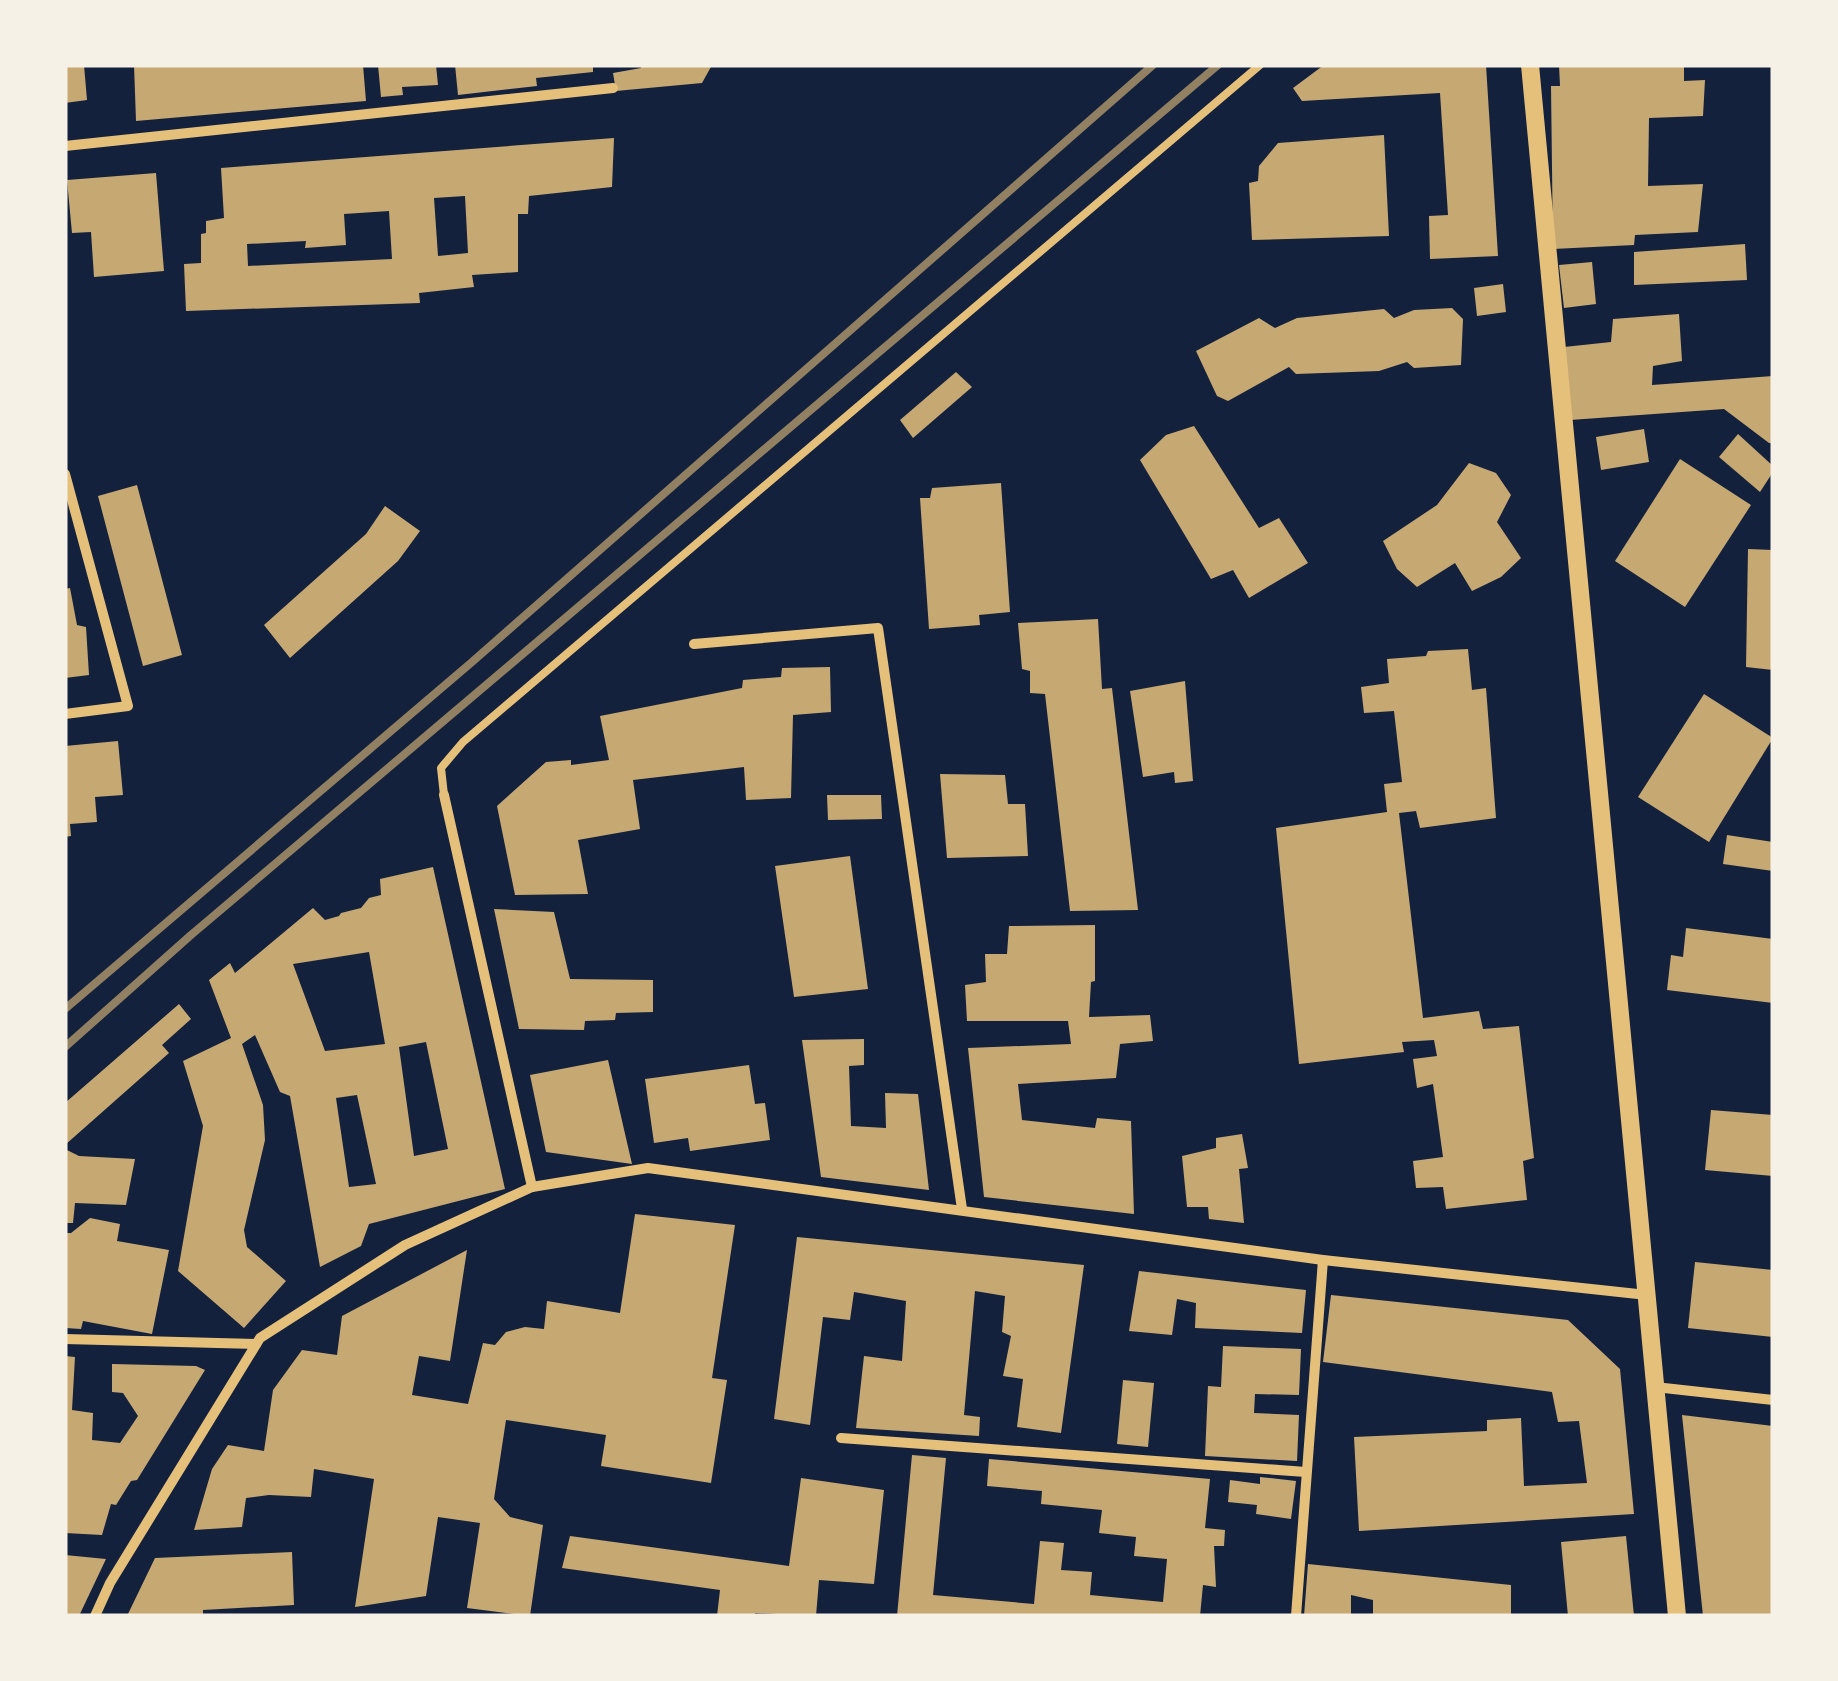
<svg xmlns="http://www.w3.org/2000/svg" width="1838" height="1681" font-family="Georgia,serif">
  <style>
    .building { fill: #c6a872; fill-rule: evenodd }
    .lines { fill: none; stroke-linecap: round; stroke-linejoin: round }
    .service { stroke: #e5c07b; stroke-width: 8 }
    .minor { stroke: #e5c07b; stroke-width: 10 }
    .tertiary { stroke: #e5c07b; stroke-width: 18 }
    .rail { stroke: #918062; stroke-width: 8 }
  </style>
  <rect width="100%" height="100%" fill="#14213d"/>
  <!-- building -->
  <g class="building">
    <polygon points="65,65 84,65 87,100 65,103"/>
    <polygon points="134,65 363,65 366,101 136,121"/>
    <polygon points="378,65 436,65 438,85 402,87 403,95 381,97"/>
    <polygon points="455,65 593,65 593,72 536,78 537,86 458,95"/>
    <polygon points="640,65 712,65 702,83 616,91 613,73 641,68"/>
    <polygon points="1324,65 1486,65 1498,256 1430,259 1429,216 1448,215 1440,93 1302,101 1293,88"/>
    <polygon points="1559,65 1684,65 1684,81 1705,80 1703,116 1649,118 1648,186 1703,184 1698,232 1635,235 1634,245 1553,249 1551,86 1560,86"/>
    <polygon points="1384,135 1389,236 1252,240 1249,183 1258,181 1259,166 1278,143"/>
    <path d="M614,138l-2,49 -83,9 -1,18h-10v58l-46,3 2,12 -55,6 1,10 -234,8 -2,-47 17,-1v-29l5,-1v-12l18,-3 -3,-50zM465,196l3,57 -30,3 -4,-58zM389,211l3,48 -144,7 -1,-22 59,-3 -1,7 41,-3 -2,-31z"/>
    <polygon points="156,173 164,271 94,277 91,232 72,233 67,180"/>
    <polygon points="1745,244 1747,280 1634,285 1634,252"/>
    <polygon points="1592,262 1596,304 1564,308 1559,265"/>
    <polygon points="1503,284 1506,312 1477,316 1474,288"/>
    <polygon points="1452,308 1463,319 1461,365 1414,368 1407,362 1379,371 1296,374 1289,367 1228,401 1217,396 1196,351 1259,318 1275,328 1297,318 1384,309 1394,318 1414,310"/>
    <polygon points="1679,314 1682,361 1653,366 1652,385 1773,376 1773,443 1769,443 1724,409 1570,420 1564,347 1611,342 1613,319"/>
    <polygon points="956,372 972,387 913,438 900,420"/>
    <polygon points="1194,426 1259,528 1279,518 1308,563 1249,598 1233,570 1211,579 1140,460 1166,435"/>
    <polygon points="1644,429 1649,462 1601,470 1596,437"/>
    <polygon points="1738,434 1773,466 1773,472 1760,492 1719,457"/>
    <polygon points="1680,459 1751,505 1685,607 1615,561"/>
    <polygon points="1469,463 1496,473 1511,495 1497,522 1521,558 1501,577 1472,591 1455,563 1417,587 1397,569 1383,541 1437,505"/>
    <polygon points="1001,483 1010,612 979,615 980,625 929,629 920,498 930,498 932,488"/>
    <polygon points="137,485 182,655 143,666 98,496"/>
    <polygon points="385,506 420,531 398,561 290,658 264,625 366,534"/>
    <polygon points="1748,549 1773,550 1773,670 1746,667"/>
    <polygon points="70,588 77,625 86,627 89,675 65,678 65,589"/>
    <polygon points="1098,619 1102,689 1112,688 1138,910 1070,911 1045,694 1030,693 1030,671 1022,669 1018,623"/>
    <polygon points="1468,649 1472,690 1486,688 1496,818 1420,828 1416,811 1399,813 1423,1018 1479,1011 1483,1029 1519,1026 1534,1158 1523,1161 1527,1200 1446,1209 1443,1187 1416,1188 1413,1161 1443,1157 1433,1084 1417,1088 1413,1059 1437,1056 1434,1040 1402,1042 1404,1052 1299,1064 1276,828 1387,812 1384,784 1402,782 1394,711 1364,713 1361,687 1389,683 1387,659 1426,656 1428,651"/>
    <polygon points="830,667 831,712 793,715 791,798 746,800 744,767 633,780 640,829 578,840 588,894 515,895 497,806 546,762 571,760 571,765 609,760 600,716 742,688 743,680 781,677 782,668"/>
    <polygon points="1185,681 1193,781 1175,783 1174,772 1143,777 1130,691"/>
    <polygon points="1704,694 1773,738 1709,842 1638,797"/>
    <polygon points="118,741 123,795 95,797 97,822 70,824 71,836 65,837 65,746"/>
    <polygon points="940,774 1005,775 1008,804 1025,804 1028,856 947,858"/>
    <polygon points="827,795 881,795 882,819 828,820"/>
    <polygon points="1727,835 1773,842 1773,871 1723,864"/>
    <polygon points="850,856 868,989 794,997 775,866"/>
    <path d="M433,867l72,322 -136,35 -8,22 -41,21 -30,-171 -10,-4 -25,-57 -13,9 21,61 2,35 -21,90 3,17 39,34 -42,47 -66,-57 25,-145 -20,-65 48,-23 -22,-58 21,-17 5,10 78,-65 12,12 14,-4 2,-3 20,-5 8,-10 12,-3 -1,-16zM369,952l16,92 -60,7 -32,-87zM426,1042l22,107 -34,7 -15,-109zM357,1095l19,89 -27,3 -13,-89z"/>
    <polygon points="494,909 554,912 570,979 653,980 653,1012 616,1013 615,1020 585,1021 584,1030 519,1029"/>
    <polygon points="1095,925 1095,981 1091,982 1089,1017 1150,1015 1153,1041 1120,1044 1116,1078 1018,1084 1022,1120 1095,1128 1097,1118 1131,1121 1134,1214 984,1197 968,1048 1071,1044 1068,1021 967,1021 965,985 986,982 985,954 1007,954 1009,926"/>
    <polygon points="1686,928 1773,939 1773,1003 1667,990 1671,955 1683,957"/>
    <polygon points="179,1004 191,1019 162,1045 169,1053 65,1145 65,1103"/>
    <polygon points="864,1039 864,1065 849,1066 851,1126 886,1128 885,1093 918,1094 929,1190 821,1177 802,1040"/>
    <polygon points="608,1060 632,1164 546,1152 530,1075"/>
    <polygon points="749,1065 755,1104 765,1103 770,1140 690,1151 688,1138 654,1143 645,1079"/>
    <polygon points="1711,1110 1773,1115 1773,1176 1705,1170"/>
    <polygon points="1242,1134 1248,1168 1239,1169 1244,1223 1209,1219 1208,1207 1187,1207 1182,1156 1216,1148 1216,1138"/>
    <polygon points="65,1149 79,1156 135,1159 126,1205 75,1203 73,1223 65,1223"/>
    <polygon points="635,1214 735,1225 712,1378 727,1380 711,1483 601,1466 606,1435 506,1420 494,1499 510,1517 543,1525 530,1616 467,1608 480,1523 438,1517 426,1596 355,1607 374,1479 314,1469 311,1497 269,1495 246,1498 242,1527 194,1530 212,1469 228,1445 264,1451 273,1390 302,1350 337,1355 342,1316 467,1250 450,1361 419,1356 412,1395 468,1404 483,1343 495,1345 506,1332 525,1327 544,1329 547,1301 620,1313"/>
    <polygon points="90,1218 120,1224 117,1241 169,1250 152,1334 83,1321 81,1329 65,1328 65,1233 71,1233"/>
    <polygon points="797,1237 1084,1265 1061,1433 1017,1427 1023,1379 1003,1376 1011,1336 1002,1332 1005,1296 975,1291 964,1415 980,1417 979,1436 856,1428 864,1356 902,1361 906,1301 854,1292 850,1320 823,1317 810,1425 774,1419"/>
    <polygon points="1695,1262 1773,1270 1773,1337 1688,1328"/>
    <polygon points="1139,1271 1306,1290 1302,1333 1195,1328 1196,1303 1177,1299 1172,1335 1129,1331"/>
    <polygon points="1331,1295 1568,1320 1620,1369 1634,1514 1359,1531 1354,1437 1487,1431 1487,1420 1521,1418 1524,1486 1587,1483 1579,1421 1558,1422 1552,1392 1323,1362"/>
    <polygon points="1223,1346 1301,1349 1299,1395 1255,1394 1254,1413 1299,1415 1297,1461 1205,1456 1208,1386 1221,1387"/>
    <polygon points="65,1356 75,1357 72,1410 93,1413 92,1440 120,1443 138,1416 123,1393 112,1392 112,1364 196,1366 205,1370 137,1480 131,1481 116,1505 111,1504 102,1535 65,1533"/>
    <polygon points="1123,1380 1154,1383 1148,1447 1117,1444"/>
    <polygon points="1682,1415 1773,1426 1773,1616 1703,1616"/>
    <polygon points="912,1455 946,1458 933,1595 1034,1604 1040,1541 1064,1543 1061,1570 1092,1572 1090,1595 1163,1602 1167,1559 1134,1556 1136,1537 1099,1533 1102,1510 1041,1504 1042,1491 987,1486 989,1459 1210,1479 1205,1528 1225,1530 1224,1546 1214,1546 1216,1587 1203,1585 1200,1616 897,1616"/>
    <polygon points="1260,1477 1296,1481 1291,1519 1256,1514 1257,1505 1228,1502 1230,1480 1260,1484"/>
    <polygon points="801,1478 884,1490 874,1584 819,1580 816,1616 755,1613 755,1616 717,1616 720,1590 562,1568 570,1536 789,1566"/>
    <polygon points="1626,1536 1634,1616 1568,1616 1561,1542"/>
    <polygon points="292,1552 294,1605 203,1610 203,1616 127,1616 155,1558"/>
    <polygon points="65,1555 106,1559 79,1616 65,1616"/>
    <polygon points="1308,1564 1511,1585 1511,1616 1373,1614 1373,1600 1351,1595 1351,1616 1304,1616"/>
  </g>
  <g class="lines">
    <!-- service -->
    <polyline class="service" points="444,795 441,768 463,742 1260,65"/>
    <!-- minor -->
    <g class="minor">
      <polyline points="65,146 613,88"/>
      <polyline points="65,474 128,706 65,714"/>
      <polyline points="694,644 878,628 962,1209"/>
      <polyline points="444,795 532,1187"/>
      <polyline points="65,1339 256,1344"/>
      <polyline points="1655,1387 1773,1400"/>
      <polyline points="841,1438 1306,1472"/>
      <polyline points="95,1616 110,1583 260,1338 405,1245 532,1187 648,1168 1323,1260 1647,1295"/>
      <polyline points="1296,1616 1323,1260"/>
    </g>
    <!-- tertiary -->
    <polyline class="tertiary" points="1530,65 1677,1616"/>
    <!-- rail -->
    <g class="rail">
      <polyline points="65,1009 472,662 1153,65"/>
      <polyline points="65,1047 191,935 1218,65"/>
    </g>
  </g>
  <!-- border -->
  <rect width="1838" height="1681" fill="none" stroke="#f6f1e7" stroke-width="135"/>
</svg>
